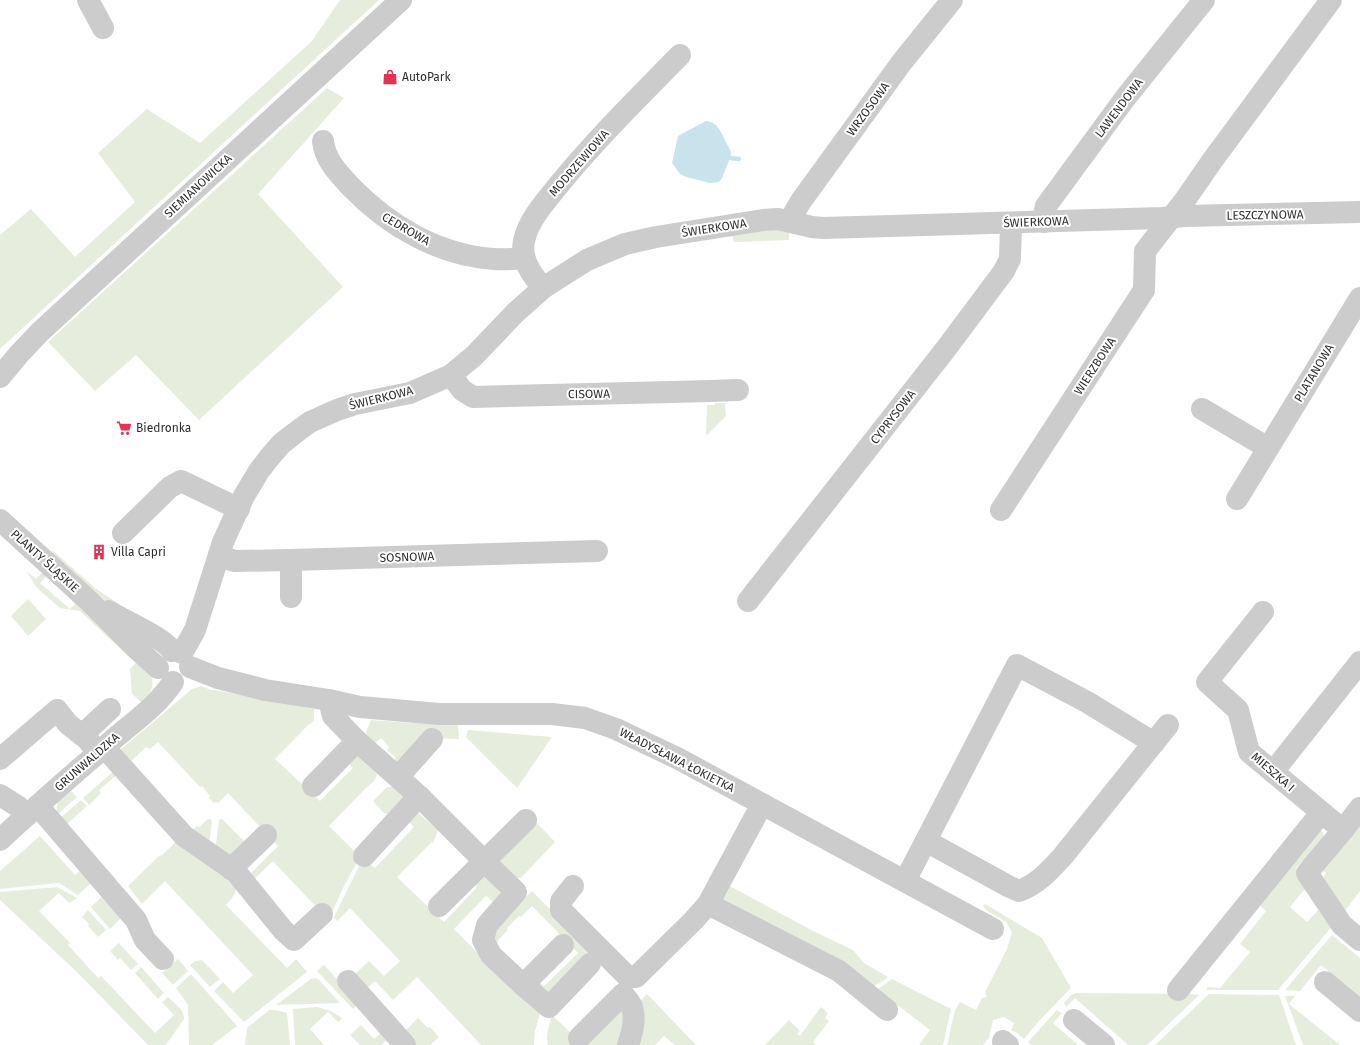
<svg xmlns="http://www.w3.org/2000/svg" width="1360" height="1045" font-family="'Fira Sans',sans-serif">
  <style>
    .green { fill: #e7eddd }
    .water { fill: #c9e3ec }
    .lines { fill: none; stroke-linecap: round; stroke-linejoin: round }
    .stream { stroke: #c9e3ec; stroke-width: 4.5 }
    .minor { stroke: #ccc; stroke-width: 22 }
    .labels { text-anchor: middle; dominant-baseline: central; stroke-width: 4; stroke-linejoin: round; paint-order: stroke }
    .poi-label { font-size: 12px; fill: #2f2f2f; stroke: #fff; text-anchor: start }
    .street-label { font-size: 12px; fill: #2f2f2f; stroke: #fff }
  </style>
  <rect width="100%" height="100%" fill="#fff"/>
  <!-- green -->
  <g class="green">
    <polygon points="340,0 379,0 0,349 0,235 31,209 75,257 135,202 98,153 147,109 200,143 312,41"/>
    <polygon points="327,88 344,98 258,194 343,287 199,420 136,355 95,391 48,342"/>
    <polygon points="789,226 789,240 734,242 731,231"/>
    <polygon points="715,403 725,403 726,416 707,435 706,435 707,405 715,405"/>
    <polygon points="52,550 95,588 119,604 117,609 97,595 52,552"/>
    <polygon points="44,571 48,574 40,583 70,609 78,601 129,656 128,656 80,611 60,608 36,587 27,572 36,579"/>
    <polygon points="28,599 46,619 28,636 11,616"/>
    <path d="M140,658c14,19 18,25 3,46l-11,-10 -2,-25z"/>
    <polygon points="201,686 211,690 215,690 314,709 314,720 310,725 309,724 275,759 320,801 353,768 346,760 357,753 377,774 375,780 363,791 329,826 360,857 344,886 328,921 317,908 273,861 251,882 247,877 278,846 228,793 218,803 216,802 214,803 209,798 210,796 202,786 200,787 158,742 150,749 146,747 127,765 120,750 192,689"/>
    <polygon points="371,720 413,723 458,724 459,739 430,738 402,763 390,764 396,758 387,750 389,747 381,738 375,743 366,736 366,732"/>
    <polygon points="468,730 552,737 517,788 466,737"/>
    <polygon points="115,770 118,774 99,790 101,793 89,805 83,798"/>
    <polygon points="387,787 395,787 402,793 404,799 391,815 384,813 373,801"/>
    <path d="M69,789l8,8 -19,17c-5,-11 5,-18 11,-25z"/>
    <polygon points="81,800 87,806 66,825 59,819"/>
    <polygon points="416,811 438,830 433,843 432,842 397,877 444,922 477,887 470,879 480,874 499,886 500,895 495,904 486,896 454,929 500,976 542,1007 535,1031 534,1045 481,1045 417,977 393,1000 375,981 365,990 355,974 369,961 384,976 400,961 350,908 337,921 334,917 362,860 365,860 375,868 414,827 406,820"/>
    <polygon points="208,819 211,819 212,823 209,846 190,833 197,826 199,827"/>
    <polygon points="222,819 246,843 231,856 215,852 219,820"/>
    <polygon points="534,820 555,842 521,878 511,878 497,865"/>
    <polygon points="1360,821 1360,891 1341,916 1320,883 1326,873 1320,869"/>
    <path d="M1320,830c12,7 -8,27 -13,34l-4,-4 -7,8 12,17 -18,22 17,15 16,-17 12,18 -57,67h-71v-3l13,1 30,-36 -10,-8 26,-33 -7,-6z"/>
    <polygon points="40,836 75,875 81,870 92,882 78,895 59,883 0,889 0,871"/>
    <path d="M179,839l54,41c6,13 1,15 -7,25l61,63 9,-9 11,13 -63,50 -30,-31 9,-9 10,11 20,-18 -88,-94 -23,23 -14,-18 32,-31 1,1z"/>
    <polygon points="726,884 813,931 853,950 864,963 888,977 880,983 869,988 721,904"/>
    <path d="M57,887l20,11 -8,5 -10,-10 -20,18 31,32 -2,2 30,33 3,-2 54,57 19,-18 -12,-13 6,-5c6,6 17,13 16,22l-18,26h-18l-70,-72 -78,-73v-8z"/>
    <polygon points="532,891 593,953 552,997 544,994 536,979 544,986 578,953 532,906 521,917 519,916 507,928 508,930 497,941 498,942 495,946 488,934"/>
    <polygon points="106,893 125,914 110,929 91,907"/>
    <polygon points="985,904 1042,938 1071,988 1039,1021 1024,1039 1016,1032 1011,1031 1014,1023 1004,1017 993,1020 989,1038 983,1045 947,1045 955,1010 960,1002 976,1010 982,998 987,997 985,992 1007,949 1012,932 1006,922 986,910 983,906"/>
    <polygon points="88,910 106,930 98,937 88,926 89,924 82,917"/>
    <polygon points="1332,935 1360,958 1360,997 1321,965 1300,991 1285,990"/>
    <polygon points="119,943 138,964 131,970 120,958 118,960 110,951"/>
    <polygon points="178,959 188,971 173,985 162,973"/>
    <polygon points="202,960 220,979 210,987 190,965 195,961"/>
    <polygon points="324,965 359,1003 353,1009 317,971"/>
    <polygon points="141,967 164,993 158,999 135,973"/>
    <polygon points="191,974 237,1026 212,1045 189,1045 188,1005 176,988"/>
    <polygon points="315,978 319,980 340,1003 276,1005 311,979"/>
    <polygon points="892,979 951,1009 943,1045 919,1045 930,1030 892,1001 874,992"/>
    <polygon points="1076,993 1190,994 1199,995 1147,1045 1128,1045 1075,998 1066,1007 1064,1003 1071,995"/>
    <polygon points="647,994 696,1045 675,1045 664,1036 655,1045 632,1045 639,1002"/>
    <polygon points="1209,994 1279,995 1296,1045 1155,1045"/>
    <polygon points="1285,996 1295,996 1289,1004 1340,1045 1303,1045"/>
    <polygon points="317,1007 331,1011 342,1018 338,1022 328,1012 310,1029 324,1045 295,1045 293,1009"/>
    <polygon points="821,1007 828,1013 825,1018 829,1021 813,1042 816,1045 765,1045 789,1020 800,1031 797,1034 800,1036"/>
    <path d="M625,1008l-2,37h-75c-3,-10 2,-21 4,-30l21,20z"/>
    <polygon points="269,1010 276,1010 287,1013 290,1045 245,1045 247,1028"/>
    <polygon points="1057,1010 1062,1013 1053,1023 1078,1045 1031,1045 1028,1042"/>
    <polygon points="418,1018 428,1028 430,1027 439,1037 430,1045 414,1045 403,1033"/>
    <polygon points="361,1025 374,1039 382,1032 388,1039 381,1045 360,1045 350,1035"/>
  </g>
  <!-- water -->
  <polygon class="water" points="706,121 711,122 716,125 721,132 731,152 730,158 722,178 719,182 710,183 686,177 680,174 672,163 678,136"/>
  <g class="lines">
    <!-- stream -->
    <polyline class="stream" points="730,158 739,159"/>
    <!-- minor -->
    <g class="minor">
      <polyline points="88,0 103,28"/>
      <path d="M323,141c2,19 15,32 28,46 38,39 87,68 143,72 10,1 20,0 30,-1"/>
      <polyline points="792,221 794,213 801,201 902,62 952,0"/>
      <polyline points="1044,222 1044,216 1046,206 1126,97 1204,0"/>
      <path d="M543,288c-11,-13 -23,-29 -19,-47 4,-20 20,-38 33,-54 38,-47 81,-89 123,-132"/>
      <polyline points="451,375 462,390 473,397 711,391 738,390"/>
      <polyline points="0,377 20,353 40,332 401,0"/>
      <polyline points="1202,409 1268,448"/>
      <polyline points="1237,499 1360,298"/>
      <polyline points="1001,510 1144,290 1145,251 1185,200 1212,161 1331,0"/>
      <polyline points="0,520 89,601 136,648 158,668"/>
      <polyline points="123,533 170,487 181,481 239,509"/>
      <polyline points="219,555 234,561 291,560 597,551"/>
      <polyline points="291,560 291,597"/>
      <polyline points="748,601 945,350 1004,271 1010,259 1011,223"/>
      <path d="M108,611c14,8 58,28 64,40"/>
      <polyline points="1263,612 1207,682 1238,710 1249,752 1343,830 1360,808"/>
      <polyline points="182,653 195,630 223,542 244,496 259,471 269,458 281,444 295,433 310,422 337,410 355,404 410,393 451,375 474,356 515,313 543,288 587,260 625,244 656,237 763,220 778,219 812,227 823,228 1162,218 1185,216 1360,212"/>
      <polyline points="190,667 218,678 265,690 329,700 360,707 439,714 552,714 585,718 616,729 679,759 993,929"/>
      <polyline points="329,700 333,716 357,741 419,796 484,861 516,892 487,925 483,940 491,955 523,985 549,1007 590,964"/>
      <polyline points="82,735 110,709"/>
      <polyline points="104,747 184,836 236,872 283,930 294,940 322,914"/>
      <polyline points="0,759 57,710 68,724 86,738 98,752"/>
      <polyline points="1273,772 1360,662"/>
      <polyline points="398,777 432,739"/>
      <polyline points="313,786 357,741"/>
      <polyline points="0,795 19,807 27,815"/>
      <polyline points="38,806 136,920 145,940 163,959"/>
      <polyline points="1343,830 1307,873 1342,925 1360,940"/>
      <path d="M0,840c35,-33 71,-64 107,-95 22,-20 50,-38 66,-63"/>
      <path d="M926,841l82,45 11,5c19,-7 30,-20 44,-35l105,-131"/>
      <polyline points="364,856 419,796"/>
      <polyline points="231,869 266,835"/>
      <polyline points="905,881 1017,665 1087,702 1154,743"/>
      <polyline points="573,886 561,901 561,910 628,977 636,977 694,920 708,904 762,804"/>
      <polyline points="708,904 839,971 887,1010"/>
      <polyline points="439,906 526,820"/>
      <polyline points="348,981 405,1045"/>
      <polyline points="1325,982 1360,1011"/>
      <polyline points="523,985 563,945"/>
      <polyline points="1178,990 1321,813"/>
      <polyline points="1074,1020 1104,1045"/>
      <path d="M579,1038l44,-44c3,4 8,9 9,13 4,13 0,26 -4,38"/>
      <polyline points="1003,1041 1008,1045"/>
    </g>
  </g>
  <!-- icons -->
  <defs>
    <g id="shop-bare" transform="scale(1.2)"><path d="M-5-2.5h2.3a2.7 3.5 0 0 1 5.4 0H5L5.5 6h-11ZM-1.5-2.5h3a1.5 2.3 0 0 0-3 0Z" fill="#e73153" stroke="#fff" stroke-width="2.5" paint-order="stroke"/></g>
    <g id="supermarket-bare" transform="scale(1.2)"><path d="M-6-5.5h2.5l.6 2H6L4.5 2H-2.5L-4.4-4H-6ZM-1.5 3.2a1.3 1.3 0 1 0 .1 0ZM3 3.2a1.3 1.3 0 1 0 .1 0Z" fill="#e73153" stroke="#fff" stroke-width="2.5" paint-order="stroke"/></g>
    <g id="building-bare" transform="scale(1.2)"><path d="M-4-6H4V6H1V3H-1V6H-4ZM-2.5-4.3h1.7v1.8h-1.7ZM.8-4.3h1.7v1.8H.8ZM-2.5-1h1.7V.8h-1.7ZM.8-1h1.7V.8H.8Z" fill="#e73153" stroke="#fff" stroke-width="2.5" paint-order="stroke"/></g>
  </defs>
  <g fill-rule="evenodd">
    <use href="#shop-bare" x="390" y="77"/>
    <use href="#supermarket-bare" x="124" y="428"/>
    <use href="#building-bare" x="99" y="552"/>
  </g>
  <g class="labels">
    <!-- poi labels -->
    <g class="poi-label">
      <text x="402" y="77">AutoPark</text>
      <text x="136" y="428">Biedronka</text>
      <text x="111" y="552">Villa Capri</text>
    </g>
    <!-- street labels -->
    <g class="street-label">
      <text transform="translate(1119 108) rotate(-53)">LAWENDOWA</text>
      <text transform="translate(868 109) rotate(-54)">WRZOSOWA</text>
      <text transform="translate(579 163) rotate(-49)">MODRZEWIOWA</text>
      <text transform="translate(198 186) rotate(-43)">SIEMIANOWICKA</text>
      <text transform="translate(1265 215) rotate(-1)">LESZCZYNOWA</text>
      <text transform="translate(1036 222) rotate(-2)">ŚWIERKOWA</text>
      <text transform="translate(714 228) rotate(-9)">ŚWIERKOWA</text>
      <text transform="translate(406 229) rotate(30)">CEDROWA</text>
      <text transform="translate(1095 366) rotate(-57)">WIERZBOWA</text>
      <text transform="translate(1314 373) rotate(-59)">PLATANOWA</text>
      <text transform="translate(589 394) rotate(-1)">CISOWA</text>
      <text transform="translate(381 398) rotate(-14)">ŚWIERKOWA</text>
      <text transform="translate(893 417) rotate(-52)">CYPRYSOWA</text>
      <text transform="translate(407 557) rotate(-2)">SOSNOWA</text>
      <text transform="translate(45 561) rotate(42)">PLANTY ŚLĄSKIE</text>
      <text transform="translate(677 760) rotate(27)">WŁADYSŁAWA ŁOKIETKA</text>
      <text transform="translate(87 762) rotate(-41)">GRUNWALDZKA</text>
      <text transform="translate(1273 772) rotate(41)">MIESZKA I</text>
    </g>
  </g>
</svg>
